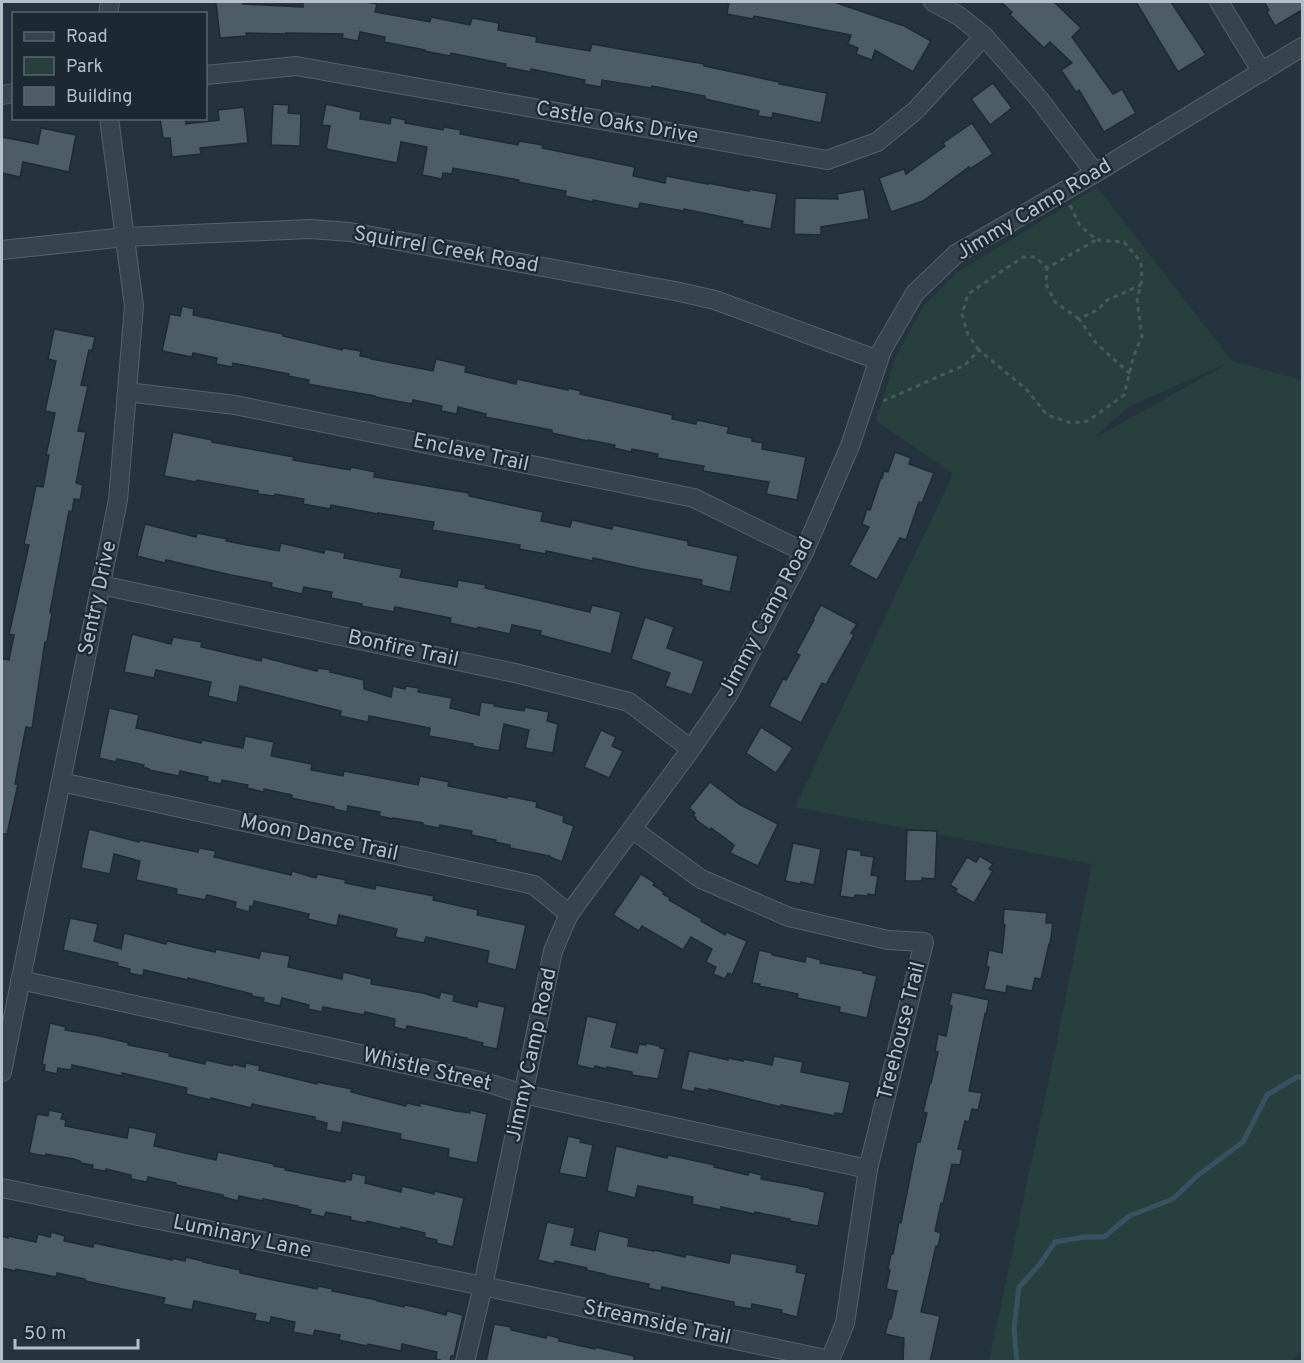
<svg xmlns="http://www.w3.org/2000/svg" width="1304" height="1363" font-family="Overpass,sans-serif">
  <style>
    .green { fill: #27403e; fill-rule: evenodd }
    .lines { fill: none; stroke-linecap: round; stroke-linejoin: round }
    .stream { stroke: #385264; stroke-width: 5 }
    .building { fill: #4d5d68; stroke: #1f2b34; stroke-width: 1.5 }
    .minor-casing { stroke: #56626b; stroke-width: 20 }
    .path { stroke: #465c5c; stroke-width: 3; stroke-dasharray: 4.5 4.5; stroke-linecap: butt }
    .minor { stroke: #38444d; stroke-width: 18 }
    .labels { text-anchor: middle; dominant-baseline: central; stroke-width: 4.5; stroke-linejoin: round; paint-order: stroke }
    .street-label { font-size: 21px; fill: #b4bfc8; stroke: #1d2932 }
  </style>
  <rect width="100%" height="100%" fill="#24333d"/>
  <!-- green -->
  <path class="green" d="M1097,187l135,174 70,19v969l-9,12h-304l66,-310 37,-187 -297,-57 158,-333 -77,-53 20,-65 27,-49 33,-34zM1223,365v1l-130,73 35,-32z"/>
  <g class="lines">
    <!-- stream -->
    <polyline class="stream" points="1017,1362 1014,1328 1019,1287 1040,1264 1055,1242 1085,1237 1104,1237 1129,1216 1173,1199 1197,1176 1243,1142 1267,1095 1297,1077 1302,1077"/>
  </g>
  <!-- building -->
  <g class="building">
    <polygon points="216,2 243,2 243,4 303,7 303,2 365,2 377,4 375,12 430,22 431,17 470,25 472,18 499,23 498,30 537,37 536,42 590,51 592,44 704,64 704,66 779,82 779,84 827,93 821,123 773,113 772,118 758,116 759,111 705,99 705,96 652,86 651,88 602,80 601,87 584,84 585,80 531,69 531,72 505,67 506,64 451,53 450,56 424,51 425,50 384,42 385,37 360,32 358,41 342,38 343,34 286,33 286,34 246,33 247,36 220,38"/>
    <polygon points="729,2 834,2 901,25 901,24 931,41 913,72 875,50 872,60 856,54 858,48 848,44 851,35 754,16 753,19 727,14"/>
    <polygon points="1001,2 1054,2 1081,28 1072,37 1113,94 1122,89 1136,113 1104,132 1079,90 1076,92 1061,70 1072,63 1050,42 1044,48 1010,15 1012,12"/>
    <polygon points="1136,2 1171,2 1206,55 1178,72"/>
    <polygon points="1264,2 1302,2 1302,10 1275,26 1267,12 1269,10"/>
    <polygon points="993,83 1012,108 990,125 971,99"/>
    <polygon points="273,104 289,105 288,113 301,114 300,146 271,145"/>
    <polygon points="326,104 361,112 360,119 390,124 391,117 406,120 405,123 443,130 444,127 461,130 460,134 518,145 519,141 543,145 542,148 635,167 633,176 665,183 666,176 708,184 708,183 749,191 749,189 777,194 771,229 742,224 743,221 684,209 683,211 640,203 638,209 593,200 593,202 565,196 566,191 518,182 519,180 453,168 452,174 443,173 442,179 422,175 427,147 401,142 397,163 326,149 330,126 322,125"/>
    <polygon points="244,107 248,143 200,148 201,154 172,157 170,138 163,138 160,118 185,118 186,124 219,120 218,110"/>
    <polygon points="972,123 993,154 970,169 969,167 923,201 891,212 879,178 904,169 906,174 945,146 943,143"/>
    <polygon points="41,128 76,135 69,172 23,162 20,177 2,173 2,137 38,144"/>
    <polygon points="864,189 869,219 821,227 821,235 794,234 795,198 838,199 837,194"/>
    <polygon points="182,306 194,309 193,315 283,334 283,336 342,350 343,348 361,351 360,356 371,358 371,359 433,371 436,359 466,366 465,372 516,384 517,379 568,390 568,388 581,391 580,394 673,415 672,419 696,424 697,420 729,427 727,433 752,438 752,441 763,443 762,449 806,457 797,500 766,494 769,482 703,471 704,466 657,458 658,454 632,449 631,452 614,448 615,445 588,440 588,441 552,433 552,430 485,417 486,414 458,407 457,414 441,411 442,406 413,400 412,404 375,397 375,396 324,387 308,384 309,380 288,376 289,374 233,363 232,367 216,364 217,358 193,353 192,357 162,351 170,314 180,316"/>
    <polygon points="54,329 95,337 92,351 89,350 81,385 88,386 78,431 86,432 76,483 83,485 80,500 74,499 72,512 69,511 50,612 52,613 47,642 45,642 32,728 26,727 15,784 18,784 7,834 2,834 2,659 9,660 14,635 9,634 29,545 24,544 36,486 43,487 49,455 46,455 55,413 45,411 56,361 48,359"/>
    <polygon points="173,432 212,440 212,442 294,457 293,460 350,470 351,467 375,472 374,477 469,493 469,496 543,512 541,521 570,527 572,520 612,529 613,525 688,541 688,545 738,556 730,592 701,585 702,580 642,569 593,558 593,561 546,551 546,554 519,549 520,545 432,530 434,522 378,513 378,514 331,505 330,509 303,504 304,499 275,494 274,496 258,494 258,491 197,480 196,482 164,476"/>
    <polygon points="895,452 911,458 909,464 934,473 922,503 919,502 906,540 900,538 877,580 849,565 869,527 862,524 867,509 870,510 881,477 882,478 884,471 888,472"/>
    <polygon points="145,524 196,537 197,533 227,539 226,541 279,551 281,543 324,553 325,549 345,553 344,558 402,569 400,577 457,587 458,580 486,585 485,588 590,612 592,605 621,612 611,654 540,635 541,631 512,625 510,634 478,627 477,629 450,623 451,618 395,607 394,612 361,606 362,604 331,598 332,592 304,587 302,594 271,587 272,583 231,575 166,560 165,563 137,556"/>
    <polygon points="821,605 857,624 851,633 854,635 829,679 826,685 822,683 801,723 769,706 783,679 786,680 800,655 796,653 814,620 813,619"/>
    <polygon points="645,617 674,627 667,648 704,661 692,695 665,686 670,673 631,659"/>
    <polygon points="132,634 171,644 173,637 202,642 201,647 261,661 262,657 317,671 318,668 331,670 330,672 364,680 364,689 391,697 393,686 405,689 406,686 419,688 418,692 452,698 450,708 479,715 481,702 495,704 494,706 524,711 525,707 549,712 547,721 558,724 553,753 525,748 529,730 504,724 499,751 472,746 473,744 429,736 430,728 369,716 368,722 340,716 341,711 240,686 237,703 208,696 211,682 156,670 154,678 124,672"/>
    <polygon points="109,708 139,715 136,728 201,743 202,740 243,748 245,736 274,742 271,756 312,764 311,770 343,776 344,771 418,785 420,776 449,782 448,786 507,798 508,796 537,802 536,807 564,816 563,822 574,826 562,862 550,857 550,856 510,848 510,845 495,842 496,840 471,835 472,831 440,825 439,828 423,825 423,823 393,818 393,819 379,816 380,812 348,806 347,812 334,809 334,807 291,798 292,795 264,789 264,792 247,788 248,785 222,780 221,784 207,781 208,777 180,771 179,776 149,770 149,769 143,767 144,765 117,759 116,762 99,758"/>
    <polygon points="761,727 793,748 776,773 746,753"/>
    <polygon points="601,730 616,737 612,746 623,751 609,778 584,767"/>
    <polygon points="710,782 739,804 778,824 758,866 730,853 734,845 711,828 710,830 695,819 696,818 693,815 695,813 689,808"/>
    <polygon points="89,829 139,842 139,840 198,852 199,848 216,851 214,857 291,875 292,871 316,878 317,874 346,880 345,883 375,889 376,885 434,896 433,900 478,910 477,915 526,925 516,970 487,963 489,951 426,937 424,943 395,937 397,929 339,915 337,926 308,919 309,914 254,901 253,907 250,906 249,912 235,908 236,902 207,895 205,900 176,894 177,889 136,880 140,861 114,854 110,874 81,868"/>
    <polygon points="907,830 937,831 935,879 922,878 922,881 905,881"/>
    <polygon points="793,843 821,849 814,885 801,882 801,884 785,881"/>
    <polygon points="847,849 861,851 861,855 874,857 871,875 878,876 875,895 868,894 868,896 855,895 854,898 840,896"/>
    <polygon points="980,856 993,864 989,869 993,871 974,903 955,892 957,889 950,885 967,857 976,862"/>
    <polygon points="641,874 655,883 653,885 664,892 663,894 670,898 669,900 702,919 701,921 725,935 726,932 747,941 732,975 728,973 725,979 713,974 716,967 706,962 712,949 691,937 683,950 642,926 639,931 613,915"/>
    <polygon points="1004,909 1047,913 1046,923 1053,923 1050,944 1049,944 1041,979 1035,978 1032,991 1007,986 1006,993 984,989 989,967 986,966 989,950 1002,953 1005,925 1003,924"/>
    <polygon points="70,918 98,924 94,941 121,949 124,933 166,944 167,941 215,952 216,949 259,958 261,951 290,956 288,967 342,979 343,972 372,979 371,984 423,993 439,998 441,992 454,995 453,1001 477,1007 478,1001 505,1007 497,1049 482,1046 483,1043 467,1039 467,1038 407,1026 406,1030 394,1027 395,1019 365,1012 364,1015 323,1007 322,1012 308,1009 309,1005 282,998 280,1006 263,1002 264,998 251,996 252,994 188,978 188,980 144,970 143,976 129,973 130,969 117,966 118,963 63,950"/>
    <polygon points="759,950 772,953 772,955 805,962 806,956 821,960 820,963 863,971 863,973 877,976 867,1018 839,1012 840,1007 797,998 798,994 759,986 760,984 752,983"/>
    <polygon points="952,992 989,1000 986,1015 985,1014 969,1091 982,1093 978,1110 972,1109 969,1122 965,1121 958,1149 963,1150 960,1165 952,1164 943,1204 941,1203 935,1231 941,1233 938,1247 936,1246 921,1312 940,1316 930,1362 903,1362 904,1338 885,1334 889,1319 891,1319 897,1291 886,1289 890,1270 888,1269 891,1254 893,1254 899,1222 901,1223 917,1142 920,1142 927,1113 923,1112 930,1083 931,1083 938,1052 935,1051 938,1034 946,1036 952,1006 949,1005"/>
    <polygon points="587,1016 617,1023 611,1047 637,1053 639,1044 646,1045 646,1043 660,1046 660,1048 665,1049 658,1079 632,1075 632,1072 607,1067 607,1069 595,1066 594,1069 577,1065"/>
    <polygon points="50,1023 66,1027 65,1030 100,1036 129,1043 128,1045 170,1053 169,1056 205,1064 206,1060 232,1066 233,1064 245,1067 246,1063 260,1066 259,1070 317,1084 317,1082 352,1089 351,1092 406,1106 407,1103 420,1106 420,1103 456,1111 470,1113 470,1110 487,1114 477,1163 448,1157 449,1149 400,1139 401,1134 343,1122 341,1133 326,1130 327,1123 315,1120 315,1117 252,1104 251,1108 211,1098 211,1100 186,1094 187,1088 122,1073 122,1076 72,1065 71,1070 58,1068 57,1074 44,1071 45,1065 42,1064"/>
    <polygon points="689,1051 728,1060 728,1058 743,1061 743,1059 772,1065 774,1056 803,1062 801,1072 850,1082 843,1114 835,1113 835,1116 781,1105 781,1107 709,1089 709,1091 695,1088 694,1092 681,1089"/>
    <polygon points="49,1110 63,1113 61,1119 66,1120 65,1126 127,1138 129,1127 157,1133 154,1146 216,1160 218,1152 274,1164 274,1166 286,1168 285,1170 345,1182 346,1179 351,1180 352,1173 366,1176 365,1183 401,1192 402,1186 434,1194 434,1191 464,1198 453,1247 436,1243 437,1240 424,1237 425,1233 401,1227 400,1229 367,1221 366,1223 350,1220 351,1217 326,1212 324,1217 310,1214 311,1210 298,1207 298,1206 263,1199 263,1201 239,1196 238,1201 223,1197 223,1195 176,1185 176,1183 148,1177 147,1182 131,1179 131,1175 106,1169 106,1171 92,1169 93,1165 81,1163 80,1161 74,1159 46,1154 45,1156 29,1153 37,1114 48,1116"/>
    <polygon points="568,1136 581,1139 580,1142 593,1145 586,1178 559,1173"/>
    <polygon points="616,1146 667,1158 668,1155 715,1165 714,1167 748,1175 749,1172 762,1175 761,1179 811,1188 810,1189 825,1192 818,1226 790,1221 790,1219 755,1212 755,1214 721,1207 721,1210 692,1204 693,1197 638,1186 635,1198 607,1191"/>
    <polygon points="547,1222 575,1228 571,1245 595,1250 599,1231 629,1238 628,1246 654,1251 654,1250 685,1257 686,1254 729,1263 731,1253 797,1265 796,1272 806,1274 797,1317 781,1313 782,1310 752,1304 751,1309 734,1306 734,1302 700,1295 662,1287 661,1291 648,1288 649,1284 605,1275 605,1274 586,1270 587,1268 555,1261 554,1264 538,1260"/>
    <polygon points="51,1232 65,1236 64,1241 93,1247 94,1243 172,1260 172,1258 185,1261 186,1257 203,1261 203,1262 240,1270 240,1273 298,1285 317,1289 318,1286 333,1289 332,1291 377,1300 377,1301 404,1307 405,1305 420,1308 446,1315 447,1311 463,1315 454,1356 451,1356 450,1362 447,1362 436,1359 437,1352 402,1344 401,1351 368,1344 367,1346 339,1340 340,1335 315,1330 313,1336 293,1332 295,1322 271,1317 270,1323 254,1320 256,1314 194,1301 192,1310 163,1304 165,1298 85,1281 85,1279 57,1273 56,1277 16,1269 15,1271 2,1268 2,1236 8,1238 8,1236 36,1242 38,1234 50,1237"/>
    <polygon points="494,1324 511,1327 511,1330 546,1338 547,1335 559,1338 559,1341 595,1349 595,1347 634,1356 634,1362 486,1362"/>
  </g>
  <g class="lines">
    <!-- minor casing -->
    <g class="minor-casing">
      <g id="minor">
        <polyline points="933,2 959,16 984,36 1039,99 1095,173"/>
        <polyline points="1219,2 1262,72"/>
        <polyline points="108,14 110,2"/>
        <polyline points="206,75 296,66 827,160 877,142 915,111 984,36"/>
        <polyline points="2,95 14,93"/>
        <polyline points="2,250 125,237 310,229 350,232 675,291 715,300 878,360"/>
        <polyline points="127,392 235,405 694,498 804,552"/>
        <polyline points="101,585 515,673 629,702 691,749"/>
        <polyline points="61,782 534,885 569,914"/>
        <polyline points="20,980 329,1047 488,1083 523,1094 868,1169"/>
        <polyline points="2,1072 118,500 134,306 109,118"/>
        <polyline points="2,1188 483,1286 830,1360 845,1323 868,1169 924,942 888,940 789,917 701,879 632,829"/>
        <polyline points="465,1362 483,1286 553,951 569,914 691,749 728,695 804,552 850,446 882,350 915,293 956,254 1095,173 1302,47"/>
      </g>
    </g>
    <!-- path -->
    <g class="path">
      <polyline points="1079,319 1055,302 1046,284 1047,268 1096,240"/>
      <polyline points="979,350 968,335 962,314 968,294 1023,257 1035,257 1047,268"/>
      <polyline points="1130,374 1096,343 1079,319 1099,309 1105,301 1141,285"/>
      <polyline points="883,401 965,365 979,350 1027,390 1047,415 1071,423 1088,421 1124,395 1134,355 1142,336 1137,300 1142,280 1141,262 1124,242 1097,240 1080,226 1070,205"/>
    </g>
    <!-- minor -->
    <use href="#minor" class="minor"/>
  </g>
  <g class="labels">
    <!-- street labels -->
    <g class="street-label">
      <text transform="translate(617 123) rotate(10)">Castle Oaks Drive</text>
      <text transform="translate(1034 210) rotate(-31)">Jimmy Camp Road</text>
      <text transform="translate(446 250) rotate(10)">Squirrel Creek Road</text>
      <text transform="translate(471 453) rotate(12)">Enclave Trail</text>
      <text transform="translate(98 598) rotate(-78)">Sentry Drive</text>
      <text transform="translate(767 617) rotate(-62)">Jimmy Camp Road</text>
      <text transform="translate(403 649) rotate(12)">Bonfire Trail</text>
      <text transform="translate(319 838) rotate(12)">Moon Dance Trail</text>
      <text transform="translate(902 1031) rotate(-76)">Treehouse Trail</text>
      <text transform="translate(532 1055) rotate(-78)">Jimmy Camp Road</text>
      <text transform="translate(427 1070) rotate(13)">Whistle Street</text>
      <text transform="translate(242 1237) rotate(12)">Luminary Lane</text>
      <text transform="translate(657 1323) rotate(12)">Streamside Trail</text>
    </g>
  </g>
  <!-- border -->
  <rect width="1304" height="1363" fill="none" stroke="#b4bfc8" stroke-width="6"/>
  <!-- legend -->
  <rect x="12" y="12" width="195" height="108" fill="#1d2932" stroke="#59656e" stroke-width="1.5"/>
  <rect x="24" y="32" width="30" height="9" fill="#38444d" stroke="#59656e" stroke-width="1.5"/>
  <text x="66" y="42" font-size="18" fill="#b4bfc8">Road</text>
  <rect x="24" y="57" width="30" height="18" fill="#27403e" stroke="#59656e" stroke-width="1.5"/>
  <text x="66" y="72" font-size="18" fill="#b4bfc8">Park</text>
  <rect x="24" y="87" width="30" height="18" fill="#4d5d68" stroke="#59656e" stroke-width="1.5"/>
  <text x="66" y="102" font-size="18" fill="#b4bfc8">Building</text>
  <!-- scale -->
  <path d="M15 1339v9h123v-9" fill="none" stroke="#b4bfc8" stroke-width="3"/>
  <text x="24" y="1339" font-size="18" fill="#b4bfc8" stroke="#1d2932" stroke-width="4.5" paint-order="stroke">50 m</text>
</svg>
